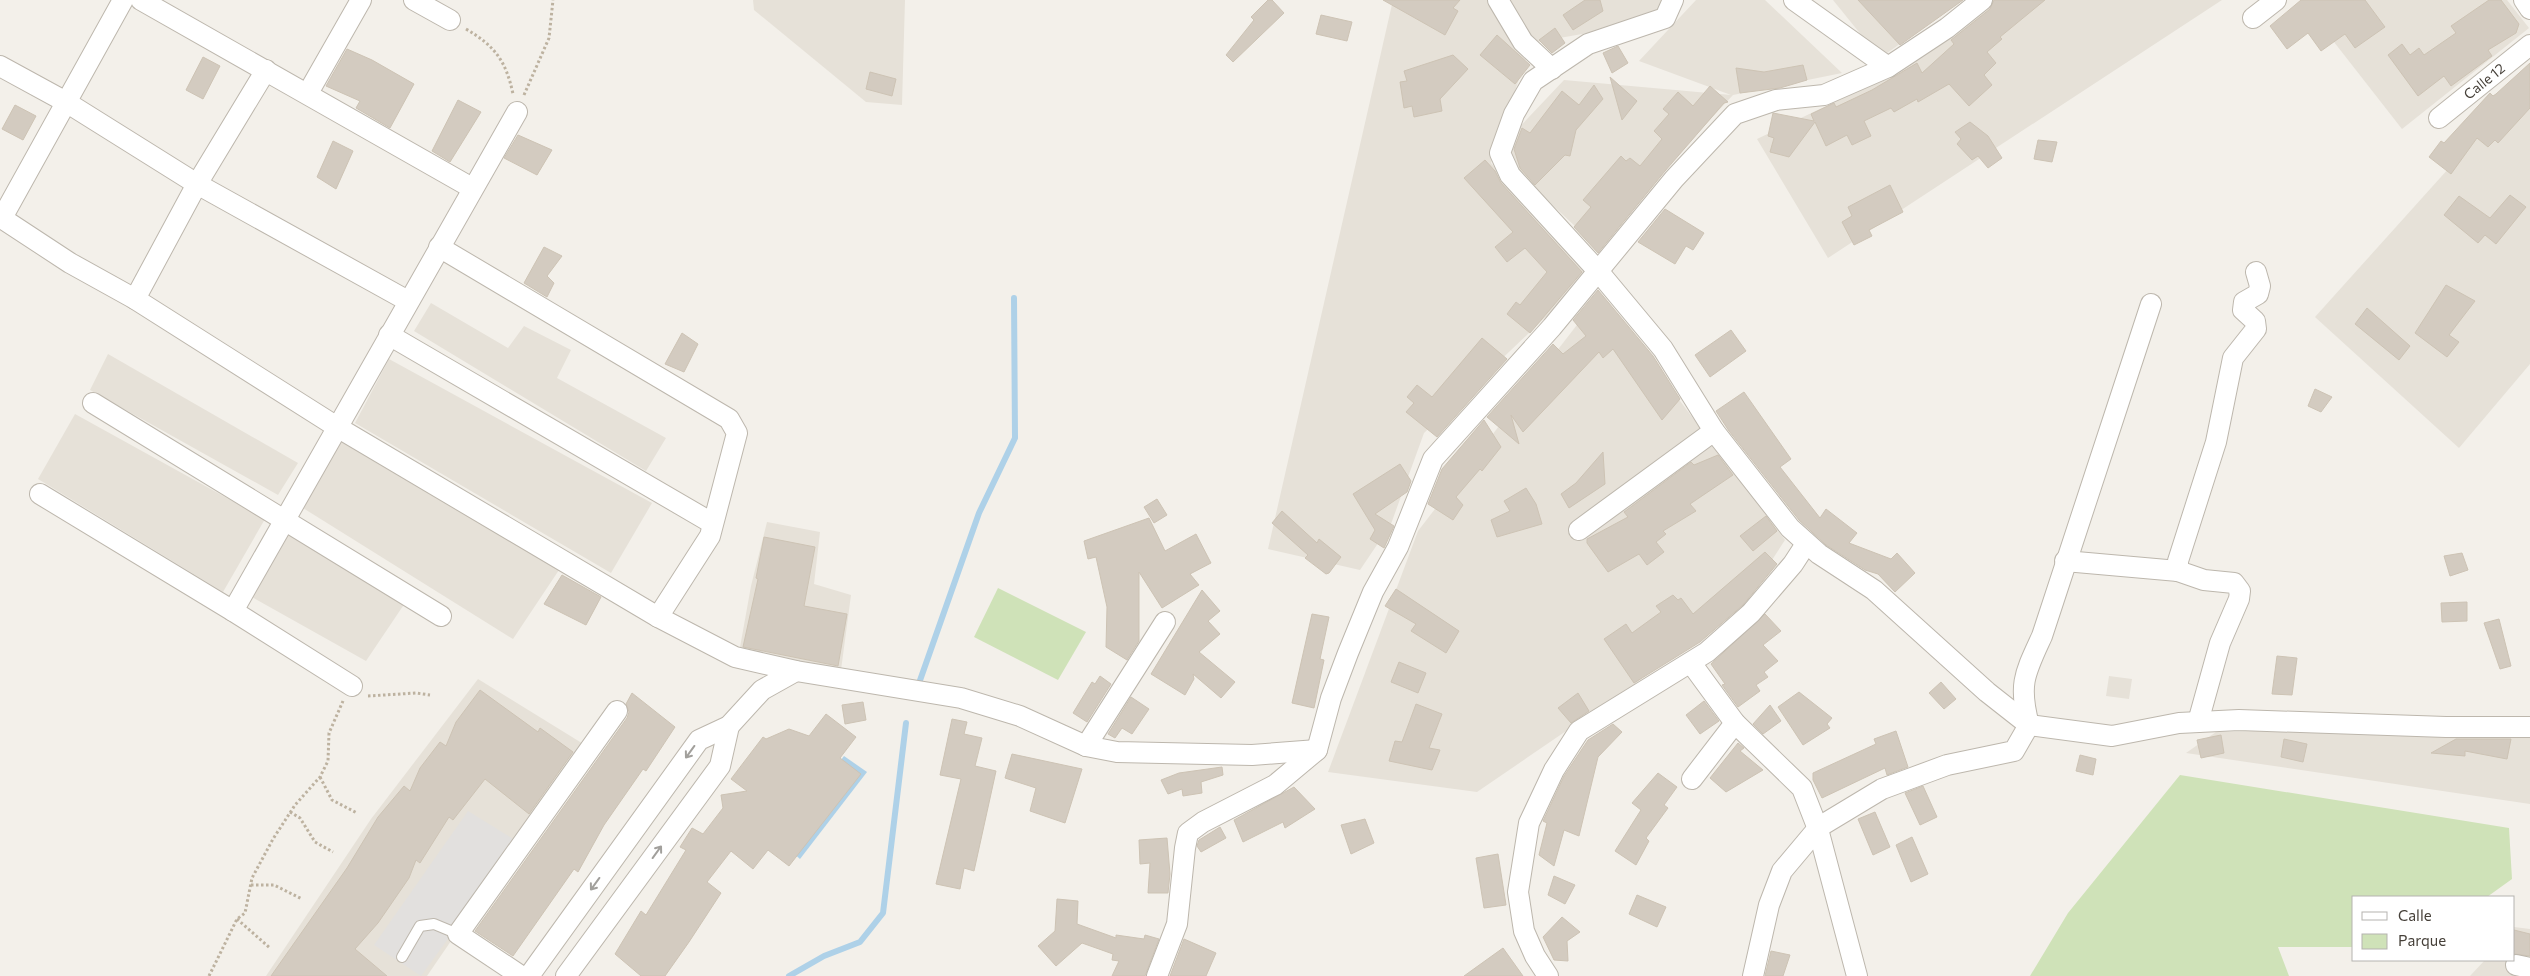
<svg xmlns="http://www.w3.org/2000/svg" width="2530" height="976" font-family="Commissioner,sans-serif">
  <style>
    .residential { fill: #e6e1d8 }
    .green { fill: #cfe2b8 }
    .parking { fill: #e2e0de }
    .water { fill: #aed1e8 }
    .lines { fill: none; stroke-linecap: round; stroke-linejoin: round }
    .stream { stroke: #aed1e8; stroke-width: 6 }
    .building { fill: #d3cbc0; stroke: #cdc3b4 }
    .service-casing { stroke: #bdb7ad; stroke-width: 12 }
    .minor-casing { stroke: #bdb7ad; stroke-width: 22 }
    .path { stroke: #bdb2a0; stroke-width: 3; stroke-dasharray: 2.5 2.5; stroke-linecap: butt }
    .service { stroke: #fff; stroke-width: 10 }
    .minor { stroke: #fff; stroke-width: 20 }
    .oneway { stroke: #a2a09c }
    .labels { text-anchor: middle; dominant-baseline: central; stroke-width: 4.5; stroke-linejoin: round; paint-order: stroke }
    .street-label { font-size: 14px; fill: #464039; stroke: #fff }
  </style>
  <rect width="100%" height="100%" fill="#f3f0ea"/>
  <!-- residential -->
  <g class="residential">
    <polygon points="753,0 905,0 902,105 866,102 754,10"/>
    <polygon points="1393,0 1666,0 1656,21 1531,43 1491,163 1593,272 1424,433 1391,524 1360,570 1268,549"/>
    <polygon points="1696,0 1765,0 1842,73 1733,95 1594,244 1496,152 1564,80 1731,95 1639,61"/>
    <polygon points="1833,0 1962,0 1880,58"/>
    <polygon points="1991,0 2222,0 1828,258 1757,139 1874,83"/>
    <polygon points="2321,0 2507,0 2529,28 2402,129 2309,10"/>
    <polygon points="2530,78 2530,364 2459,448 2315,317"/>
    <polygon points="1600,295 1785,540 1759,580 1635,684 1477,792 1328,772 1418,531"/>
    <polygon points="431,303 508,348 524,326 571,350 557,378 666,438 646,471 414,331"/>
    <polygon points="108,354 298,463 278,495 90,390"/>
    <polygon points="389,359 652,503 611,573 355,423"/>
    <polygon points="75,414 265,519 223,592 38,479"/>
    <polygon points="341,442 559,570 513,639 303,508"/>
    <polygon points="767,522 820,532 814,584 851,595 841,670 739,653 751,586"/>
    <polygon points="289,532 405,603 366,661 250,596"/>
    <polygon points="2109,676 2132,679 2129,699 2106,696"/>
    <polygon points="478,679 585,745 427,976 266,976 371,819"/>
    <polygon points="2530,724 2530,804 2186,753 2216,732"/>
    <polygon points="2514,927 2530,929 2530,976 2470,976 2485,960 2514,960"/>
  </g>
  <!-- green -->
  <g class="green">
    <polygon points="998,588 1086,632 1058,680 974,637"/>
    <polygon points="2180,775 2509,828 2512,879 2487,897 2354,897 2354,947 2278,947 2289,976 2030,976 2068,913"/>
  </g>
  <!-- parking -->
  <polygon class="parking" points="468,811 518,842 421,976 374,945"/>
  <!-- water -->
  <polygon class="water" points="844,756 867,772 800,859 780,841"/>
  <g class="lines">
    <!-- stream -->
    <g class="stream">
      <polyline points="918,686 979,513 1015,438 1014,298"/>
      <polyline points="789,976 824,956 860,942 883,913 906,723"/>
    </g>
  </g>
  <!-- building -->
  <g class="building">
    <polygon points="1268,0 1272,0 1284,13 1233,62 1226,55 1254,20 1251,17"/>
    <polygon points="1383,0 1460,0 1453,8 1458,11 1445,35"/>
    <polygon points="1585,0 1600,0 1603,11 1573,30 1563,15"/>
    <polygon points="1858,0 1963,0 1900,45"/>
    <polygon points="1994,0 2045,0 2000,37 2002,39 1987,52 1996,63 1984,75 1992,85 1969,106 1949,84 1918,102 1917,99 1894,112 1891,108 1864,121 1871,136 1852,145 1847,135 1826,146 1815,122 1789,157 1770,152 1774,138 1768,136 1773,113 1814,121 1811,114 1834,103 1836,107 1872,90 1917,63 1922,73 1954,44 1951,40 1990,9"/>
    <polygon points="2301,0 2365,0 2385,27 2355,48 2345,34 2321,51 2308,33 2287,49 2270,26"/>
    <polygon points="2489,0 2501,0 2519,24 2516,33 2488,50 2492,56 2451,86 2444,76 2418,96 2388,55 2402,44 2410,55 2419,48 2424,55 2456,33 2451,26"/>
    <polygon points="1321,15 1352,22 1347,41 1316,34"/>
    <polygon points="1555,28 1565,43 1552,53 1539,40"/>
    <polygon points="1497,35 1530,65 1515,84 1480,55"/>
    <polygon points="1618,46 1628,63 1612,73 1603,53"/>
    <polygon points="347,49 372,60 414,84 390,128 356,108 360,101 326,86"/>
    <polygon points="1453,55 1468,69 1440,99 1442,111 1414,117 1412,106 1404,108 1400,82 1407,81 1404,71"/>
    <polygon points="203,57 220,66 203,99 186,90"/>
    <polygon points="2530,63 2530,108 2498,143 2495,140 2488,147 2477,138 2451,174 2429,157 2441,141 2444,143 2490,93 2493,96 2496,94"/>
    <polygon points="1803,65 1807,80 1780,88 1740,93 1736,68 1764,72"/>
    <polygon points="870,72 896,79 892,96 866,89"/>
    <polygon points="1610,77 1637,101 1622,120"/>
    <polygon points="1594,85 1603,99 1576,130 1570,156 1565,155 1535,185 1520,168 1514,149 1522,128 1530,133 1562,91 1579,105"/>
    <polygon points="1710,86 1728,102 1724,103 1665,171 1598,253 1574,227 1591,207 1583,200 1621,156 1626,161 1630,158 1640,166 1662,139 1654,131 1669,114 1663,109 1678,92 1693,106"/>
    <polygon points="458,100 481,112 450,162 432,151"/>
    <polygon points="15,105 36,116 23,140 2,129"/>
    <polygon points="1970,122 1988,136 2002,158 1988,168 1978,156 1972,160 1957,144 1961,139 1955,132"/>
    <polygon points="518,135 552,150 537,175 504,158"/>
    <polygon points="2038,140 2057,142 2052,162 2034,159"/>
    <polygon points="333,141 353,151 336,189 317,177"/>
    <polygon points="1485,160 1495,171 1501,183 1582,272 1530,333 1507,314 1516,302 1520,305 1547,272 1525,248 1507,262 1495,247 1513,232 1464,178"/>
    <polygon points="1890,185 1903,212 1869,230 1872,236 1854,245 1842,222 1852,216 1848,207"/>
    <polygon points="2510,195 2526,207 2496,244 2485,235 2478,243 2444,215 2459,196 2490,218"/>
    <polygon points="1665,209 1704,233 1693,250 1686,246 1675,264 1638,242"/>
    <polygon points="544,247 562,256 547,276 554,283 547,297 524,283"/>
    <polygon points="2446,285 2475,301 2449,335 2459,342 2447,357 2415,333"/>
    <polygon points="1598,290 1653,356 1680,399 1662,420 1613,349 1603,358 1599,352 1523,432 1511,415 1519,444 1487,417 1553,344 1563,354 1586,336 1573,320"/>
    <polygon points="2367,308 2410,346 2399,360 2355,324"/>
    <polygon points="1731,330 1746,351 1710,377 1695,355"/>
    <polygon points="682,333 698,344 684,372 665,364"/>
    <polygon points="1482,338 1507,359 1437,437 1406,412 1414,403 1407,397 1417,385 1432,397"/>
    <polygon points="2315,389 2332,397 2321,412 2308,406"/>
    <polygon points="1744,392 1791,459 1780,467 1820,518 1826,509 1857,533 1849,543 1891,559 1897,553 1915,573 1895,592 1878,574 1865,570 1826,545 1799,520 1729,431 1716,411"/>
    <polygon points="1484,420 1501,447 1482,471 1480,469 1456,497 1463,505 1453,520 1428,504 1442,469"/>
    <polygon points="1603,452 1605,484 1569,508 1561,494 1576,483"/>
    <polygon points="1718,455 1733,475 1690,504 1696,511 1663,531 1666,534 1656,542 1664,552 1647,565 1639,554 1608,572 1587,543 1587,539 1628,517 1624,512 1691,462 1694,465"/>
    <polygon points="1400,464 1411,481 1407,492 1375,514 1394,526 1384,548 1370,539 1375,530 1353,494"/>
    <polygon points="1526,488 1536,504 1542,524 1497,537 1491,520 1510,511 1504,501"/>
    <polygon points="1157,499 1167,515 1154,523 1144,507"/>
    <polygon points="1282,511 1317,543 1319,539 1341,557 1329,573 1326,574 1305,558 1308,555 1272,523"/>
    <polygon points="1766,516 1777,531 1753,551 1740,536"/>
    <polygon points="1149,518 1165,551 1196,534 1211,563 1190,574 1199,585 1162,608 1139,572 1139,641 1127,660 1106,647 1107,607 1096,557 1088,559 1084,541"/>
    <polygon points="764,537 815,547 804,606 847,614 838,666 743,647 758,579 756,578"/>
    <polygon points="1765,552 1777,564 1743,605 1700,642 1634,683 1604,639 1626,624 1632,633 1661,612 1656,606 1673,595 1678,600 1681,598 1693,614"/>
    <polygon points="2462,553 2468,570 2450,576 2444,556"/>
    <polygon points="562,575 601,597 586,625 544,604"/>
    <polygon points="1396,589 1459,631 1446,653 1411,631 1416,624 1385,606"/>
    <polygon points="1202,590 1220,611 1208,621 1220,634 1199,652 1235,682 1221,698 1193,674 1194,679 1185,695 1151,674"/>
    <polygon points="2467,602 2467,621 2442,622 2441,603"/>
    <polygon points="1312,614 1329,617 1320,659 1324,660 1314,708 1292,703"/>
    <polygon points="1765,614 1781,631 1763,645 1778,661 1764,672 1768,677 1756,685 1760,691 1738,707 1722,685 1725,684 1711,664"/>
    <polygon points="2499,619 2511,666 2500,669 2484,623"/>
    <polygon points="2277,656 2297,658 2292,695 2272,694"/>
    <polygon points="1399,662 1426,673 1418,693 1391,682"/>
    <polygon points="1100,676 1111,684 1087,722 1073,713 1092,682 1095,684"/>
    <polygon points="1941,682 1956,699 1944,709 1929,693"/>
    <polygon points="480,690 538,732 540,728 573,752 529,814 485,779 453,820 449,817 420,863 416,860 409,878 378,923 355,949 387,976 271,976 347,868 378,817 404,786 410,791 420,768 440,742 446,746 456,722"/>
    <polygon points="1799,692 1832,718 1827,724 1830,728 1803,745 1778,707"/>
    <polygon points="632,693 675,727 646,771 643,769 604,825 578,872 574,869 513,956 475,931 627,718 629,712 626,704"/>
    <polygon points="1578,693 1589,711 1571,723 1558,708"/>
    <polygon points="1131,697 1149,709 1132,734 1122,728 1115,738 1108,734"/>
    <polygon points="1704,701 1719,721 1700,734 1686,715"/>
    <polygon points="863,702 866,720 845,724 842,705"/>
    <polygon points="1416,704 1442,714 1429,748 1440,750 1432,770 1389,761 1395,741 1402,742"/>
    <polygon points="1770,705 1781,721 1763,734 1753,724"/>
    <polygon points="826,714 856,737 840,758 861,774 789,866 768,850 753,869 731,851 707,882 721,893 689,942 665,976 641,976 615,954 641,911 646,915 686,850 680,847 692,828 703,834 723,808 721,795 747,791 731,779 763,737 766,739 789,729 809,736"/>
    <polygon points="952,719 967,722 964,734 982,738 975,766 996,771 974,871 964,868 960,889 936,884 961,779 940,775"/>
    <polygon points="1613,724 1622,732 1598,757 1579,836 1564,830 1554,866 1539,855 1547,823 1543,821 1564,776 1588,740"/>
    <polygon points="1896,731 1908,767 1887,775 1885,768 1822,798 1813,780 1813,773 1876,744 1874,739"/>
    <polygon points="2221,735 2224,753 2201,758 2197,740"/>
    <polygon points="2284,739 2307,744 2303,762 2281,757"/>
    <polygon points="2456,739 2511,739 2507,759 2465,751 2465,756 2431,753"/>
    <polygon points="1738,743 1744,748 1740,751 1763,770 1726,792 1710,778"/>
    <polygon points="1012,754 1082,769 1065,823 1030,811 1036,788 1005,778"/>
    <polygon points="2080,755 2096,759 2093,775 2076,771"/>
    <polygon points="1222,767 1223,775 1201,782 1202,793 1183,796 1182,789 1168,794 1161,780 1179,773"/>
    <polygon points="1658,773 1677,787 1664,805 1668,808 1646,838 1649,841 1636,865 1615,851 1641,810 1632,803"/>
    <polygon points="1923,786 1937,817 1920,825 1905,793"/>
    <polygon points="1294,787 1315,809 1285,828 1283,822 1243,842 1234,820"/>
    <polygon points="1875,812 1890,847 1873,855 1858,819"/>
    <polygon points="1365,819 1374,843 1351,854 1341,825"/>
    <polygon points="1220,827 1226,838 1201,852 1197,846 1199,840"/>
    <polygon points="1912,837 1928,874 1911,882 1896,845"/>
    <polygon points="1167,838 1170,874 1168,893 1148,893 1150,863 1140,864 1139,840"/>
    <polygon points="1498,854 1506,905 1484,908 1476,858"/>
    <polygon points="1554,876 1575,885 1565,904 1548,895"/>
    <polygon points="1637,895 1666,907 1657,927 1629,914"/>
    <polygon points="1057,899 1078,901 1077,924 1116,938 1116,935 1144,939 1145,935 1159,939 1145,976 1112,976 1119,961 1112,960 1113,954 1082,943 1056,966 1038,946 1055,931"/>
    <polygon points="1562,917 1580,932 1567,941 1568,961 1554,960 1543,937"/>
    <polygon points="2514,930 2530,934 2530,956 2514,954"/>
    <polygon points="1184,939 1216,953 1206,976 1170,976"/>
    <polygon points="1503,948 1523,976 1464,976"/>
    <polygon points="1771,951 1790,955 1783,976 1765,976"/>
  </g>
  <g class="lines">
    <!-- service casing -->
    <g class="service-casing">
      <polyline id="service" points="402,957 420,926 434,924 458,934"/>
    </g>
    <!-- minor casing -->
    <g class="minor-casing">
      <g id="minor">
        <polyline points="141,0 472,188"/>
        <polyline points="414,0 450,20"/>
        <polyline points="1498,0 1523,42 1552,69"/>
        <polyline points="1673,0 1665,18 1588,44 1533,81 1514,114 1500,153 1510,175 1598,271 1663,349 1714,431 1790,528 1819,554 1874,590 1987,692 2029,725 2112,736 2179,723 2239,720 2446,727 2530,727"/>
        <polyline points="1794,0 1888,67"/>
        <polyline points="2524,0 2530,9"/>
        <polyline points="2253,18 2276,0"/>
        <polyline points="0,66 66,102 197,184 408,301"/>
        <polyline points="308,93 361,0"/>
        <polyline points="2439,118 2530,45"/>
        <polyline points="0,217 70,263 135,299 337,427 658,617 735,657 796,671 961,698 1020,716 1086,746 1117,752 1252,755 1317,750"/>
        <polyline points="2,218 123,0"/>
        <polyline points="439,247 729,419 737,433 710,536 658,617"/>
        <polyline points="135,299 197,184 266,70"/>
        <polyline points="389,335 712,523"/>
        <polyline points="93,403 441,616"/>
        <polyline points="40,494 233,611 352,686"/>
        <polyline points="1579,530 1714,431"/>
        <polyline points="2065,561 2178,571"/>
        <polyline points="233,611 517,112"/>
        <polyline points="1691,663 1735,723 1802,788 1818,829 1857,976"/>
        <polyline points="2198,722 2220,643 2239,599 2240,591 2234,583 2204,580 2178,571 2178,561 2216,442 2233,358 2256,329 2255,321 2243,310 2244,302 2258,294 2260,286 2256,272"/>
        <polyline points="1086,746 1165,622"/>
        <polyline points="1692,779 1735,723"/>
        <polyline points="2516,965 2530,968"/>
        <polyline points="521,976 458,934 617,711"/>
        <polyline points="529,976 699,740 729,726 762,690 796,671"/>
        <polyline points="566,976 720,766 729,726"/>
        <polyline points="1157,976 1177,924 1185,848 1188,833 1203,822 1275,785 1317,750 1331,698 1348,653 1373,592 1398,547 1433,459 1552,327 1674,179 1735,114 1776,100 1824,95 1888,67 1947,28 1982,0"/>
        <polyline points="1548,976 1535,956 1524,931 1518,892 1529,823 1554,770 1579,731 1707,652 1751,613 1793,564 1806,544"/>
        <path d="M1753,976l16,-71 13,-34 37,-44 63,-38 65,-24 67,-14 15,-26c-11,-41 -4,-52 13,-89l109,-332"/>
      </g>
    </g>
    <!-- path -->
    <g class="path">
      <path d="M466,29c29,17 40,32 47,65"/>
      <polyline points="524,95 549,38 553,0"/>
      <polyline points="368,696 416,693 430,695"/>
      <polyline points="320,777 332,800 357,813"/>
      <polyline points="290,812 300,818 315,842 333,852"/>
      <polyline points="251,885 274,885 302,899"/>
      <polyline points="237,919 270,948"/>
      <polyline points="209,976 237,919 245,913 252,878 273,839 295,805 320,777 328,761 329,733 343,701"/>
    </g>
    <!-- service -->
    <use href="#service" class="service"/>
    <!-- minor -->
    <use href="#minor" class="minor"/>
  </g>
  <!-- one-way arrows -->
  <defs><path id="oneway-shaft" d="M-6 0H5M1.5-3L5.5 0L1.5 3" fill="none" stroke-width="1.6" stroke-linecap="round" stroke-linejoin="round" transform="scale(1.25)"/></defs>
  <g class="oneway">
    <use href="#oneway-shaft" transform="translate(690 752) rotate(126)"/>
    <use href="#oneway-shaft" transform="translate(657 852) rotate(-54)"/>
    <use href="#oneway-shaft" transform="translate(595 884) rotate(126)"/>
  </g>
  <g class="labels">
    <!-- street labels -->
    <g class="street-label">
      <text transform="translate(2484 81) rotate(-39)">Calle 12</text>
    </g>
  </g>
  <!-- legend -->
  <rect x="2352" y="896" width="162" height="65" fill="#ffffff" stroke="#b5b3b0"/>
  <rect x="2362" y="912" width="25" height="8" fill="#ffffff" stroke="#b5b3b0"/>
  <text x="2398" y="921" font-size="15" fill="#464039">Calle</text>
  <rect x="2362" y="934" width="25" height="15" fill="#cfe2b8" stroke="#b5b3b0"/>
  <text x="2398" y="946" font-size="15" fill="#464039">Parque</text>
</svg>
